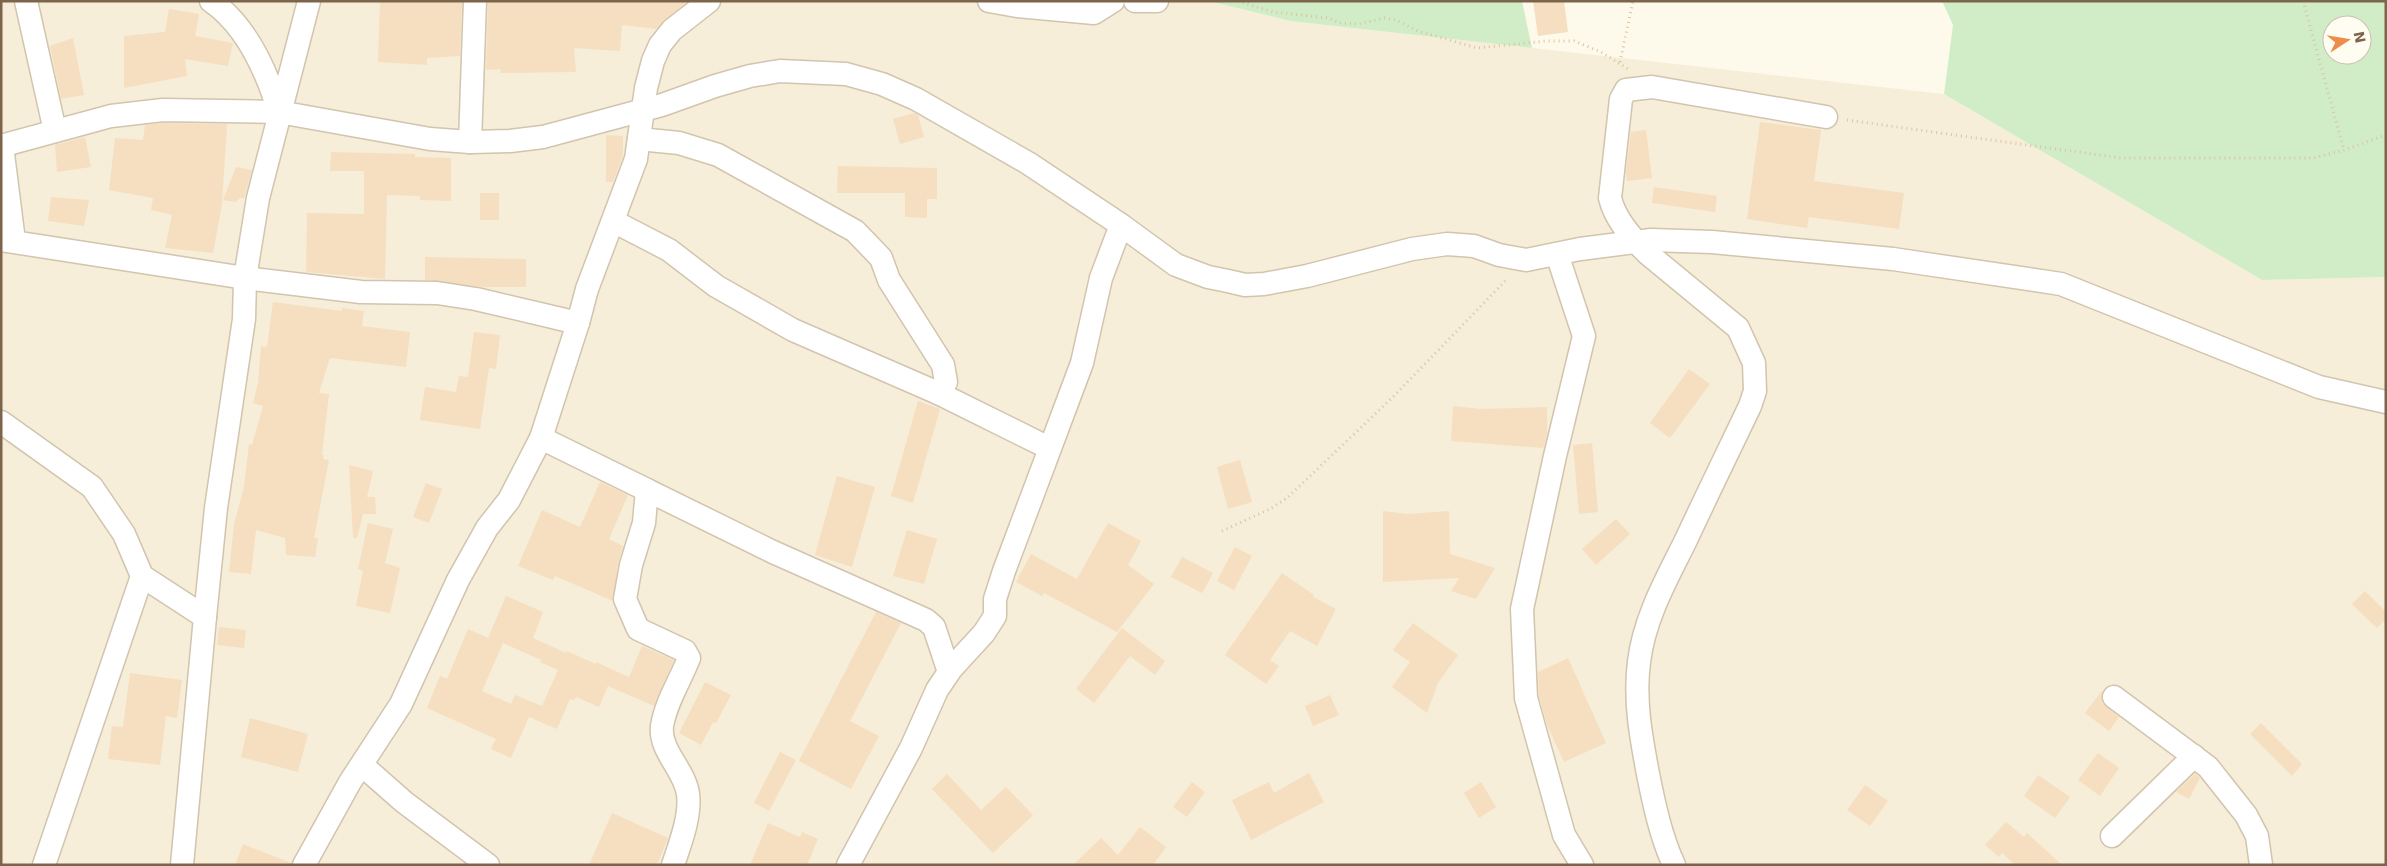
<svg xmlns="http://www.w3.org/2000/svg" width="2387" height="866" font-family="'DejaVu Sans',sans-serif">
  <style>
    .residential { fill: #f6eed8 }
    .green { fill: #d0edc7; fill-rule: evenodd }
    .building { fill: #f5dfc0; fill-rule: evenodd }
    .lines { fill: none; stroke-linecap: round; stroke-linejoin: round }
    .street-casing { stroke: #d2c4ae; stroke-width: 25 }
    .path { stroke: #dbc3a2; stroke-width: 3; stroke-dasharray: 1 4; stroke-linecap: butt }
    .street { stroke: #fff; stroke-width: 22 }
  </style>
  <rect width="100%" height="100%" fill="#fefaeb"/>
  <!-- residential -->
  <polygon class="residential" points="1,1 1209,1 1290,21 1944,94 2262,280 2386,277 2386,865 1,865"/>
  <!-- green -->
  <g class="green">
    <polygon points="1209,1 1522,1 1532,48 1290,21"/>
    <path d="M1942,1h444v276l-124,3 -318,-186 9,-69zM2332,25h30v30h-30z"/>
  </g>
  <!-- building -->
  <g class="building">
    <polygon points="380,1 462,1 460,56 427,58 427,65 378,62"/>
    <polygon points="488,1 679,1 686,2 656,29 622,25 620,51 574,48 576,72 500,73 501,69 486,70"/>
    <polygon points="1533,1 1564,1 1568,32 1538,36"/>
    <polygon points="169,9 199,14 195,36 233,43 228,66 185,59 187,76 124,88 124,36 165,32"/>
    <polygon points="73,38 84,95 61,99 50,46"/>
    <polygon points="914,113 918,115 924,137 900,144 893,119"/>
    <polygon points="1760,122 1821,130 1814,181 1904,193 1899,229 1809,217 1807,228 1747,219"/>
    <polygon points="164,123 227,124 222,204 213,253 165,248 172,215 151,210 153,198 109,190 115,138 143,140 145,125"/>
    <polygon points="1646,130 1652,178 1627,181 1626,172 1631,132"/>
    <polygon points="606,135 623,136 623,156 613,182 606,182"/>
    <polygon points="85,137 91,167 57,172 55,145"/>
    <polygon points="331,152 415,154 415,157 451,158 451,201 420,200 420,196 387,195 385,279 306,272 307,213 364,214 364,171 330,171"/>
    <polygon points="838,166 937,168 937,199 927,199 927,218 905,217 905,193 837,193"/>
    <polygon points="236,167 252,170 244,199 240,198 236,202 223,200"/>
    <polygon points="1654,187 1717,196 1715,212 1652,203"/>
    <rect x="480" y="193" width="19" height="27"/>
    <polygon points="51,197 89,200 84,226 48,221"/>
    <polygon points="425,257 526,259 526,287 482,287 425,280"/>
    <polygon points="273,302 342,311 342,308 364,311 362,326 410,332 406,367 330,358 319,393 329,394 322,455 324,455 323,459 329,460 314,538 318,538 315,557 286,555 285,538 256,530 251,574 229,572 234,524 244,487 249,444 252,445 263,406 253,403 258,383 261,346 267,347"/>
    <polygon points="474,332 500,335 496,369 489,368 480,429 420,420 425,387 456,392 459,376 468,377"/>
    <polygon points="1689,369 1710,384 1670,438 1650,423"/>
    <polygon points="918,401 940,409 913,503 891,496"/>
    <polygon points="1453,406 1480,409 1547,407 1547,435 1543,448 1451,441"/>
    <polygon points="1592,443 1598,512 1579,514 1573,445"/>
    <polygon points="1240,460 1252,502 1228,509 1217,467"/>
    <polygon points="349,465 373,471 367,497 375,497 376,514 363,514 357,538 353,538"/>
    <polygon points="837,476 875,487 852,567 815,555"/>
    <polygon points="600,482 628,495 609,539 623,546 618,563 613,601 555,576 553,580 518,566 542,510 580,527"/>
    <polygon points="426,483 442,489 429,523 413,517"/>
    <polygon points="1383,511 1408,514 1449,511 1450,554 1495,568 1476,599 1451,591 1459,578 1383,582"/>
    <polygon points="1616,519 1630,534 1596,565 1582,549"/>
    <polygon points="368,523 393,529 385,563 400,568 390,613 356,606 363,571 358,569"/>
    <polygon points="1108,523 1141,541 1128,565 1154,584 1117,632 1044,593 1042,596 1016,582 1031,554 1077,579"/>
    <polygon points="907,530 937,539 924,584 893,576"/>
    <polygon points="1235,547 1252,556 1234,590 1217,581"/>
    <polygon points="1182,557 1213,573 1202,593 1171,577"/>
    <polygon points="1282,573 1314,595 1313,597 1336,609 1317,646 1290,631 1270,660 1279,666 1266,684 1225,655"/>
    <polygon points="2365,591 2386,612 2386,619 2377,628 2352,604"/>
    <path d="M506,596l37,16 -10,26 33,15 1,-2 29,13v-2l33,15 13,-31 32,14 -20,46 -46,-20 -9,21 -23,-10 -2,3 -4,-1 -13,30 -28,-12 -18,41 -20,-9 5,-10 -69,-31 13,-32 7,3 21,-50 20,9zM503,643l38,17 -1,2 18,8 -16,36 -27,-11 -4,9 -29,-13z"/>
    <polygon points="876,612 901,623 850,721 879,736 851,789 799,761"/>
    <polygon points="1413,623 1458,655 1438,683 1427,713 1392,687 1410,662 1393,650"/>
    <polygon points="219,627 246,630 244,648 217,645"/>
    <polygon points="1122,628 1165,661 1155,675 1130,656 1094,703 1076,689"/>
    <polygon points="1568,658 1606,743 1564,762 1547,725 1539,696 1538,672"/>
    <polygon points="130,673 182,680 177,718 166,716 160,765 108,759 112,726 123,727"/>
    <polygon points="705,682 731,695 716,723 713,722 701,745 679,733"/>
    <polygon points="2102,691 2102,703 2119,717 2109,731 2085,713"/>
    <polygon points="1330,695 1339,715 1313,726 1305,706"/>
    <polygon points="250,718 308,734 298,772 241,757"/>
    <polygon points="2261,723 2302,764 2292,776 2250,734"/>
    <polygon points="780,752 796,760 769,811 754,803"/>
    <polygon points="2098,753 2119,768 2100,796 2078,780"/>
    <polygon points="1309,773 1324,802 1251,840 1232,800 1269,782 1274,793"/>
    <polygon points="947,774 981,810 1006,787 1033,815 993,853 932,789"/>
    <polygon points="2195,774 2200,778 2189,799 2176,792"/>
    <polygon points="2038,775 2070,797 2055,818 2024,796"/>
    <polygon points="1192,782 1205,792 1187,817 1173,807"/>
    <polygon points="1481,782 1496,807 1479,818 1464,793"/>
    <polygon points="1865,785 1888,801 1870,826 1847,810"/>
    <polygon points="612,813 668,838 657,865 589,865"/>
    <polygon points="2006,822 2024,837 2027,833 2062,865 2015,865 2002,853 1999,857 1985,845"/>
    <polygon points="768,823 800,837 802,832 818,839 807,865 750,865"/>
    <polygon points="1140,827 1166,847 1153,865 1073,865 1101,838 1118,855"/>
    <polygon points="243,844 291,863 291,865 235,865"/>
  </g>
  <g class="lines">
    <!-- street casing -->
    <g class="street-casing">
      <g id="street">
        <polyline points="26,1 55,131"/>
        <path d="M211,1c36,25 56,71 68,111"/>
        <polyline points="989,1 1017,6 1094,13 1113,1"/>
        <polyline points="1135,1 1157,1"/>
        <polyline points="639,139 679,143 718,155 855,231 881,258 889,280 943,365 946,382 938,393"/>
        <polyline points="470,142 475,1"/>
        <polyline points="1,146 111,116 163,110 279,112 430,139 470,142 510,141 543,137 662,105 715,86 750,76 780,71 846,74 882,84 916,99 1028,163 1121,225 1176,265 1208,277 1228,281 1245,285 1264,284 1307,276 1412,249 1447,244 1474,246 1499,255 1526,260 1580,249 1651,240 1712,242 1893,259 2061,284 2319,387 2386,402"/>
        <polyline points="2,146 14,241"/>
        <polyline points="613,221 669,250 716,286 793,330 938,393 1049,448"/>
        <polyline points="1,240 245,278 361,292 437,293 476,299 578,323"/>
        <polyline points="1557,254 1584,336 1555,456 1522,609 1526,698 1564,835 1582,865"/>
        <polyline points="1,422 92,487 124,534 142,576 205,617 182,865"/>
        <path d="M541,438l106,52 -3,33 -13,42 -6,34 13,30 47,22 4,7c-9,23 -23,44 -27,68 -3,25 23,44 26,68 3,22 -8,50 -15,71"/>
        <polyline points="647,490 773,552 926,620 934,627 949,672"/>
        <polyline points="205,617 216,508 244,319 245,278 258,198 309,1"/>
        <polyline points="2114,697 2208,767 2246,815 2257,836 2261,865"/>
        <polyline points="362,765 404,802 488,865"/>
        <polyline points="2112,836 2194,756"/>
        <polyline points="44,865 142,576"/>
        <polyline points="304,865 350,782 401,704 458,580 487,528 509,500 541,438 578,323 587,289 636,159 646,88 653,61 660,45 672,30 709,1"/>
        <polyline points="848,865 911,748 937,690 951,669 984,633 995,616 995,599 1004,571 1082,363 1101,278 1121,225"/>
        <path d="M1674,865c-13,-28 -20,-61 -26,-91 -7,-37 -14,-74 -9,-112 5,-43 27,-82 46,-120 21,-45 43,-90 65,-136l5,-15 -1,-28 -16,-35 -91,-75c-16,-16 -32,-34 -37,-55l11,-99 5,-9 26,-3 174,30"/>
      </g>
    </g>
    <!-- path -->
    <g class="path">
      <polyline points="1238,1 1273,12 1329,18 1339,23 1358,24 1385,18 1396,20 1418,31 1477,48 1547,41 1574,41 1601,52 1628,69"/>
      <polyline points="2303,1 2344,150"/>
      <polyline points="1620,62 1633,1"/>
      <polyline points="1847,120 2121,158 2314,158 2344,150 2386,135"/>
      <polyline points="1222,531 1270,509 1287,498 1393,397 1508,278"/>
    </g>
    <!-- street -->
    <use href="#street" class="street"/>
  </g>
  <!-- border -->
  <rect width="2387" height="866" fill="none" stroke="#7c654b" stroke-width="5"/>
  <!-- north arrow -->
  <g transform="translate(2347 40) rotate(78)"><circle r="24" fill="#fffcf2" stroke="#cbc0af"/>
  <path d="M0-4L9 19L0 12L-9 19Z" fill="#ee8c4a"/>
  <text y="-8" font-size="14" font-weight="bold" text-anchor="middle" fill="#7c654b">N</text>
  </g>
</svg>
